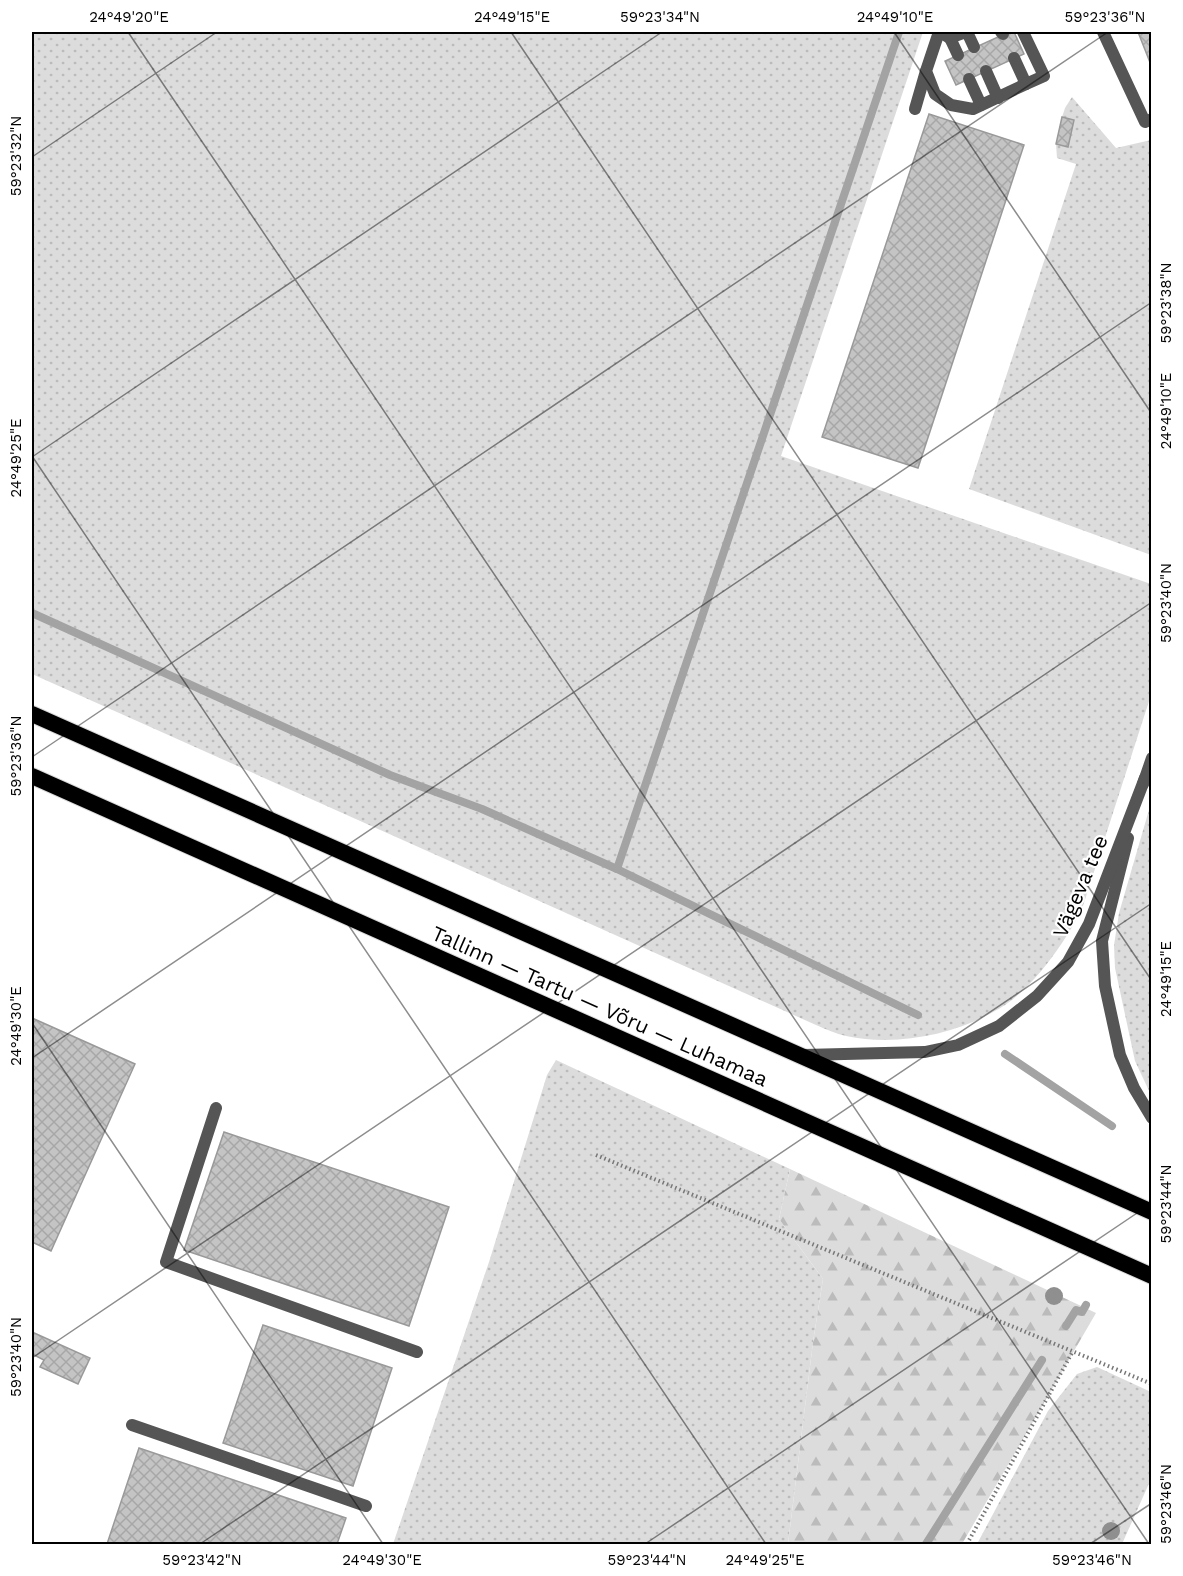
<svg xmlns="http://www.w3.org/2000/svg" width="1183" height="1576" font-family="'Work Sans',sans-serif">
  <style>
    .grass { fill: url(#grass-dots) }
    .forest { fill: url(#forest-firs) }
    .lines { fill: none; stroke-linecap: round; stroke-linejoin: round }
    .stream { stroke: #a3a3a3; stroke-width: 8 }
    .building { fill: url(#building-cross-hatch); stroke: #999; stroke-width: 1.5 }
    .trunk-casing { stroke: #dbdbdb; stroke-width: 18 }
    .path { stroke: #777; stroke-width: 4; stroke-dasharray: 1.5 3; stroke-linecap: butt }
    .service { stroke: #555; stroke-width: 12 }
    .minor { stroke: #555; stroke-width: 12 }
    .trunk { stroke: #000; stroke-width: 16 }
    .tree { fill: #8f8f8f }
    .ticks { fill: none; stroke: #000; stroke-width: 1.5; stroke-opacity: 0.45 }
    .labels { text-anchor: middle; dominant-baseline: central; stroke-width: 4.5; stroke-linejoin: round; paint-order: stroke }
    .street-label { font-size: 21px; fill: #000; stroke: #fff }
    .neatline { fill: none; stroke: #000; stroke-width: 2 }
    .ticks-label { font-size: 15px; text-anchor: middle; fill: #000 }
  </style>
  <defs>
    <pattern id="grass-dots" width="8" height="8" patternUnits="userSpaceOnUse" patternTransform="scale(1.5)"><rect width="8" height="8" fill="#dcdcdc"/><path d="M2 2h.1M6 6h.1" fill="none" stroke="#bbb" stroke-width="1.8" stroke-linecap="round"/></pattern>
    <pattern id="forest-firs" width="22" height="20" patternUnits="userSpaceOnUse" patternTransform="scale(1.5)"><rect width="22" height="20" fill="#dcdcdc"/><path d="M5 1l3.5 6h-7zM16 11l3.5 6h-7z" fill="#bbb"/></pattern>
    <pattern id="building-cross-hatch" width="8" height="8" patternUnits="userSpaceOnUse" patternTransform="scale(1.5)"><rect width="8" height="8" fill="#c4c4c4"/><path d="M0 0l8 8M0 8l8-8" fill="none" stroke="#a7a7a7"/></pattern>
  </defs>
  <rect width="100%" height="100%" fill="#fff"/>
  <!-- grass -->
  <g class="grass">
    <path d="M32,32h891l-142,424 370,128v111l-69,214c-17,33 -45,74 -77,96 -45,29 -106,42 -159,31 -10,-2 -20,-7 -30,-11l-784,-351z"/>
    <polygon points="1072,97 1116,148 1151,140 1151,555 969,489 1076,164 1057,158 1056,144 1068,146 1074,121 1062,117 1065,108"/>
    <polygon points="1151,803 1151,1095 1135,1061 1115,968 1114,945 1119,913"/>
    <polygon points="556,1060 790,1169 779,1219 823,1279 813,1342 788,1544 393,1544 489,1262 547,1075"/>
    <polygon points="1097,1367 1151,1392 1151,1479 1122,1544 977,1544 1048,1411 1077,1374"/>
  </g>
  <!-- forest -->
  <polygon class="forest" points="790,1169 1096,1313 962,1544 788,1544 813,1342 823,1279 779,1219"/>
  <g class="lines">
    <!-- stream -->
    <g class="stream">
      <polyline points="32,613 390,775 482,809 617,869 918,1015"/>
      <polyline points="617,869 899,32"/>
      <polyline points="1005,1054 1112,1126"/>
      <polyline points="1066,1326 1076,1310 1082,1312 1086,1305"/>
      <polyline points="926,1544 1042,1360"/>
    </g>
  </g>
  <!-- building -->
  <g class="building">
    <polygon points="1009,32 1014,32 1024,54 956,85 945,61"/>
    <polygon points="1138,32 1152,32 1151,65"/>
    <polygon points="929,114 1024,145 918,468 822,437"/>
    <polygon points="1062,117 1074,120 1068,147 1056,144"/>
    <polygon points="32,1018 135,1064 51,1251 32,1242"/>
    <polygon points="224,1132 449,1207 409,1326 184,1250"/>
    <polygon points="263,1325 392,1368 353,1486 223,1443"/>
    <polygon points="32,1332 90,1358 78,1384 40,1367 44,1360 32,1354"/>
    <polygon points="139,1448 346,1518 337,1544 107,1544"/>
  </g>
  <g class="lines">
    <!-- trunk casing -->
    <g class="trunk-casing">
      <g id="trunk">
        <polyline points="32,714 1152,1212"/>
        <polyline points="32,776 1152,1276"/>
      </g>
    </g>
    <!-- path -->
    <g class="path">
      <polyline points="596,1155 1152,1384"/>
      <polyline points="967,1544 1073,1351"/>
    </g>
    <!-- service -->
    <g class="service">
      <polyline points="939,32 926,71 935,94 951,105 973,109 1026,84 1014,58"/>
      <polyline points="940,32 950,38 966,32"/>
      <polyline points="967,32 974,47"/>
      <polyline points="1001,32 1003,34"/>
      <polyline points="1023,32 1044,76 1026,84"/>
      <polyline points="1103,32 1145,122 1152,119"/>
      <polyline points="950,38 958,55"/>
      <polyline points="986,71 998,98"/>
      <polyline points="969,79 981,105"/>
      <polyline points="915,109 926,71"/>
      <polyline points="216,1108 166,1262 417,1352"/>
      <polyline points="132,1425 366,1506"/>
    </g>
    <!-- minor -->
    <g class="minor">
      <polyline points="1143,784 1152,758"/>
      <polyline points="1128,838 1102,941 1105,986 1120,1055 1134,1088 1152,1118"/>
      <polyline points="804,1055 925,1052 958,1045 999,1026 1037,996 1068,962 1089,924 1145,778"/>
    </g>
    <!-- trunk -->
    <use href="#trunk" class="trunk"/>
  </g>
  <!-- trees -->
  <g class="tree">
    <circle cx="1054" cy="1296" r="9"/>
    <circle cx="1111" cy="1531" r="9"/>
  </g>
  <!-- ticks -->
  <path class="ticks" d="M128,32l1021,1512M511,32l641,949M894,32l258,382M32,157l185,-125M32,456l734,1088M32,457l630,-425M32,757l1076,-725M32,1023l351,521M32,1058l1120,-756M32,1358l1120,-756M200,1544l952,-641M645,1544l507,-341M1090,1544l62,-41"/>
  <g class="labels">
    <!-- street labels -->
    <g class="street-label">
      <text transform="translate(1080 886) rotate(-67)">Vägeva tee</text>
      <text transform="translate(600 1006) rotate(24)">Tallinn — Tartu — Võru — Luhamaa</text>
    </g>
  </g>
  <!-- border -->
  <rect width="1183" height="1576" fill="none" stroke="#ffffff" stroke-width="66"/>
  <rect x="33" y="33" width="1117" height="1510" class="neatline"/>
  <g class="ticks-label">
    <text x="129" y="22">24°49'20"E</text>
    <text x="512" y="22">24°49'15"E</text>
    <text x="660" y="22">59°23'34"N</text>
    <text x="895" y="22">24°49'10"E</text>
    <text x="1105" y="22">59°23'36"N</text>
    <text transform="translate(16 156) rotate(-90)" y="5">59°23'32"N</text>
    <text transform="translate(1166 303) rotate(-90)" y="5">59°23'38"N</text>
    <text transform="translate(1166 411) rotate(-90)" y="5">24°49'10"E</text>
    <text transform="translate(16 458) rotate(-90)" y="5">24°49'25"E</text>
    <text transform="translate(1166 603) rotate(-90)" y="5">59°23'40"N</text>
    <text transform="translate(16 756) rotate(-90)" y="5">59°23'36"N</text>
    <text transform="translate(1166 979) rotate(-90)" y="5">24°49'15"E</text>
    <text transform="translate(16 1026) rotate(-90)" y="5">24°49'30"E</text>
    <text transform="translate(1166 1204) rotate(-90)" y="5">59°23'44"N</text>
    <text transform="translate(16 1357) rotate(-90)" y="5">59°23'40"N</text>
    <text transform="translate(1166 1504) rotate(-90)" y="5">59°23'46"N</text>
    <text x="202" y="1565">59°23'42"N</text>
    <text x="382" y="1565">24°49'30"E</text>
    <text x="647" y="1565">59°23'44"N</text>
    <text x="765" y="1565">24°49'25"E</text>
    <text x="1092" y="1565">59°23'46"N</text>
  </g>
</svg>
